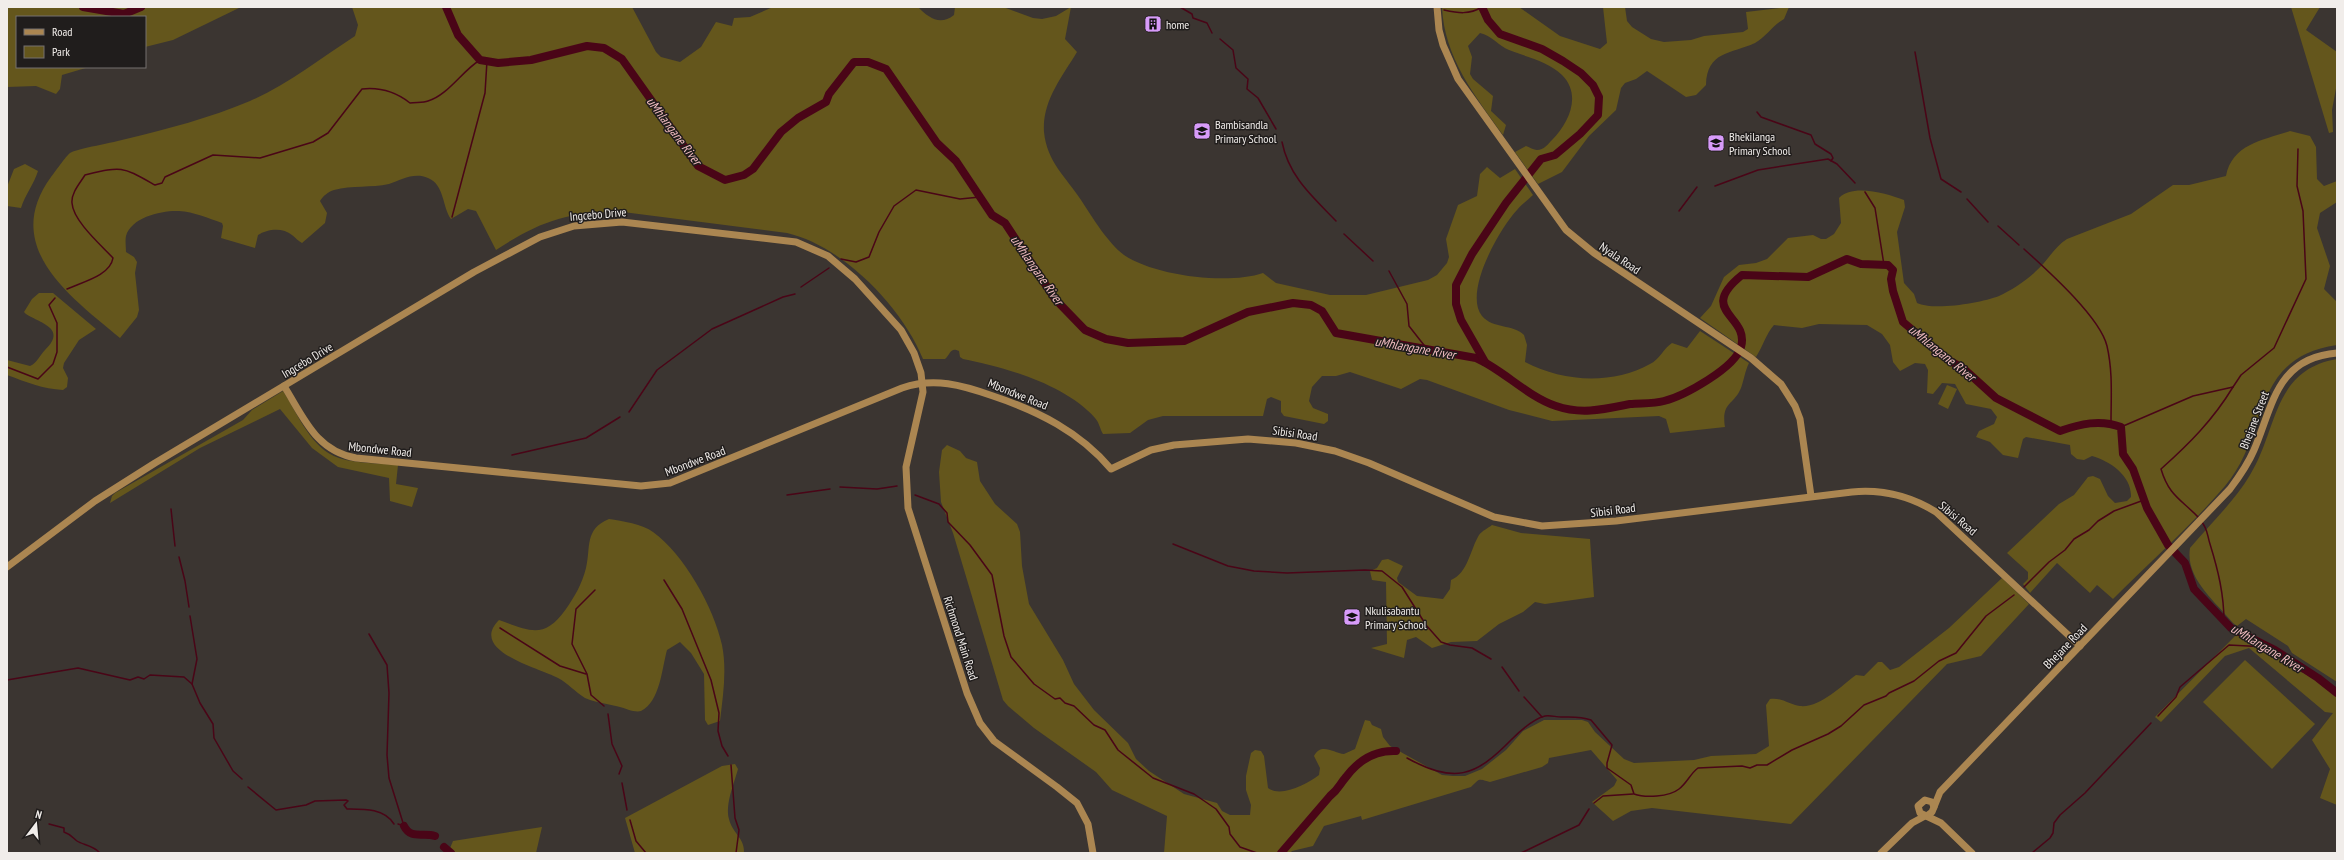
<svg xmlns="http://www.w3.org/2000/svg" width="2344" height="860" font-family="'PT Sans Narrow',sans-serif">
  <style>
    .green { fill: #64561c }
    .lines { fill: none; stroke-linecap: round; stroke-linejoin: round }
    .stream { stroke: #4a0517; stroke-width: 1.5 }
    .river { stroke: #4a0517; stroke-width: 8 }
    .secondary { stroke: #ab8651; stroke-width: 7 }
    .labels { text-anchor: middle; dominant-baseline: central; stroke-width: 3; stroke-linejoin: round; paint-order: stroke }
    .poi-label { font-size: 12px; fill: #f1edea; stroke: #201d1c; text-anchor: start }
    .street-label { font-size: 12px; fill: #f1edea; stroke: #201d1c }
    .water-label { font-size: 13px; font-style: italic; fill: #f1bcc0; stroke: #201d1c }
  </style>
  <rect width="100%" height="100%" fill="#3b3531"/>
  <!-- green -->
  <g class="green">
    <polygon points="7,7 241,7 173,40 145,47 145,17 17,17 17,67 89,67 62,75 60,89 56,94 36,86 7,87"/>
    <path d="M352,7h280l24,45 5,5 19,5 21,-15 15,-25 16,4 2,-8 16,-1 23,-10h145c11,11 22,19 36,8l1,-8h48l30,11 9,1 14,-3 15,-9 -6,32 12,13c-15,25 -35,49 -33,80 3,30 22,45 37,68 11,17 27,43 43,55 31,21 104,30 139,18l13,10 54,12h36l62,-15 9,-5 10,-12 2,-6 -3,-18 12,-34 19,-9 3,-22 7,-7 13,11 15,-9 18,26c-5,5 -11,9 -16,15 -17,18 -54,82 -35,106 11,13 31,8 42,19l3,10 -2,17c38,20 87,23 125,2 9,-4 14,-16 22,-21l15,5 13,-17 49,32c-4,8 -5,17 -8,25 -7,17 -20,14 -16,39l-55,6 -4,-14 -7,-3 -107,5 -43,-11 -82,-30 -7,-1 -19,10 -51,-17 -14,4h-14l-10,11 -3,14 4,7 15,6v7l-4,3 -40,-8 -3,-4v-11l-10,-4 -4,2 -4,17h-100l-15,4 -18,13 -27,1c-3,-5 -4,-12 -8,-16 -29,-33 -90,-51 -132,-59l-3,-2 -1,-6c-9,-4 -8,3 -14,8h-22c-21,-52 -80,-113 -136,-126l-164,-21c-54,-1 -83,9 -127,38l-20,-39 -8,-2 -17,10c-9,-12 -6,-34 -23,-41 -14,-6 -27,2 -39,6 -18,4 -37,1 -55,6 -6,2 -11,6 -14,11l7,12 -2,10 -23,20c-4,-2 -6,-5 -10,-8 -9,-8 -25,-6 -34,0l-3,13 -34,-10 2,-12 -1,-3c-14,-5 -28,-11 -43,-12 -16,-1 -48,6 -53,25 -1,5 0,11 0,16l8,5 3,5 -2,11 4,37 -2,7 -17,21c-49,-41 -120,-91 -69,-161 4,-5 15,-21 19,-24 6,-4 46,-11 56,-14 41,-10 84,-21 124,-38 37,-16 71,-43 105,-65l3,-11z"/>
    <path d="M1442,7h77l41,29 40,13 7,-6 -4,-36h22l2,14 5,6 19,12 13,3 27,-2 13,-4 39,-4 5,-3 -2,-17 43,-5 -5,12c-11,6 -18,18 -29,24 -24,11 -48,8 -49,42l-10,10 -10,2 -39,-26 -11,8 -11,4 -4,5 -5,22 -27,26 -27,36 -24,12 -23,-32 11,-6c3,1 8,4 11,4 7,0 11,-6 15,-10 17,-17 30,-45 10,-65 -14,-14 -36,-18 -53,-25 -10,-4 -18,-15 -29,-17l-12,13 4,11 -2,17 3,5 20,17 -2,15 15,14 -3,10c-28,-39 -59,-78 -61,-128z"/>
    <polygon points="2291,7 2320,7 2306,30 2337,52 2337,83 2332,110 2333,132 2329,133"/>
    <path d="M2290,131l20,5 6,11 1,32 7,7 13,-5v21l-17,11 -3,15 13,38 -6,23 13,13v43c-88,13 -67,89 -112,141 -34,40 -75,76 -112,113l-16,-14 -7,8 -33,-30 -27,30 -7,-9 5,-5v-7l-21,-19 52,-49 15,-9 14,-18 5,-1 7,3 8,17 7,7 12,-2 4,-4c1,-21 -21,-36 -39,-41l-8,4 -7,-1 -6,-5 -1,-9 -44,-8 -3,2 -5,19 -15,-3 -13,-13 -14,-5 3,-6 15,-7 3,-7 -6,-8 -25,-5 -11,-20 -13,-1 -9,11 -6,-1 1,-23 -3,-6 -10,-1 -15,8 -7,-9 -3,-17 -8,-11 -15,-9 -48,-1 -17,4 -28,-3c-8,9 -11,21 -18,32l-56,-39 11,-12 13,-29 15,-12 17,-2 11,-4 21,-21 25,-3 8,4h5l8,-5 7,-11 -2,-25c14,-15 49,-4 65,2l1,7 -8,25 7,51 10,11 3,9c17,8 64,0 82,-7 11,-5 27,-15 36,-24 12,-10 19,-25 32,-33l64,-25 42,-29h16l37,-9c6,-32 37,-36 64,-45z"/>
    <path d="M25,164l13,7c-4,13 -13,24 -17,37l-14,-2v-19l7,-18z"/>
    <path d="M39,293h14l43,36 -17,11 -15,23 -1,5 5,10 -1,9 -4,3c-20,-1 -37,-8 -56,-15v-15l23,6c7,-3 10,-11 15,-16 26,-24 -14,-29 -21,-38l8,-13z"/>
    <path d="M2337,359v323l-45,-29 -4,-7 -42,-27 -9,7 -4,-3c-18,-22 -48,-45 -43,-75 20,-24 44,-46 60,-73 28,-45 22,-105 87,-116z"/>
    <polygon points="1947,385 1957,389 1948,409 1938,404"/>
    <path d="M283,391c15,23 28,58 56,67 18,6 40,5 59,7l-2,19 22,4 -6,19 -22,-6 -1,-23 -51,-11 -26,-19 -32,-39 -80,39 -90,55 2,-7 3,-3 128,-73 9,-10z"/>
    <path d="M947,445l13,6 6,7 11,4 3,19 15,23 22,20 3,8 2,34 7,38 34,56 11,24 20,26 34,33 8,16 13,12 35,23 33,9 5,8 8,4h20l1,-10 -5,-15v-14l5,-23 4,-3 6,1 3,5 4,32c13,10 39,-4 51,-13l1,-7 -6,-12c7,-14 20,-3 30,-2l11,-5 10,-29 5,1 2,4 9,4 2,8 7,9 52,29 11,1h12l17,-7 24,-19 17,-19 21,-11h38l6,2 7,10 29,27 10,4 60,-3 17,-4 45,-2 13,-8 -3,-41 4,-6c11,-2 20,6 30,7 20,2 41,-20 56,-31l8,1 14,-14h4l8,8 9,-3 50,-39 53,-50 27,26 -48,52 -34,8 -156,160 -139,-16 -21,3 -18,10 -21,-19 22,-16 3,-6 -26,-30 -42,8 -1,5 -6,4 -52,15c-13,-3 -9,-4 -19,5l-109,33 -1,-4 -37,10 -11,20 -21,5 -2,2h-126l3,-37 -55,-26 -16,-18 -62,-44 -26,-22 -5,-6 -50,-167 -12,-31 -2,-30 3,-22z"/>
    <path d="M609,519c13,2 34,5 44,13 31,22 61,76 69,113 5,25 1,51 -2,76l-12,4 -3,-5 -1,-46 -13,-21 -11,-11 -13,8c-5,18 -7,52 -26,61 -3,1 -9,0 -12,-1 -14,-6 -31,-6 -44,-12 -10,-6 -17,-15 -27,-20 -19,-10 -90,-27 -59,-58 31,11 45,20 67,-11 9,-13 16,-25 20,-41 5,-20 -2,-39 23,-49z"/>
    <path d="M1492,525l29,8 69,6 4,58 -49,7 -10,-2 -12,10 -24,12 -22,17 -26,1 -19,6 -16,-11 -9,3 -3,18 -33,-10 16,-4 -1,-62 -14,-2 -2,-9 7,-3 5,-8 6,-1 15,7 -6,12 1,4 19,14 26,3 7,-10 1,-9c17,-7 19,-30 28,-45 3,-4 9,-7 13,-10z"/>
    <polygon points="2238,633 2268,650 2285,664 2297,671 2322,678 2337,691 2337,805 2320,798 2330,769 2312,740 2333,713 2325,712 2249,648 2225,656 2161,722 2155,717"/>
    <polygon points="2245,660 2315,724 2272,769 2203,702"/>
    <path d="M735,764l3,5c-4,15 -13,35 -9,50 3,14 16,19 15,34h-109l-10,-35 97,-52z"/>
    <polygon points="542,827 536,853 448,853 453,841"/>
  </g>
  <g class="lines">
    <!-- stream -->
    <g class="stream">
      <polyline points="1180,7 1192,14 1193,18 1207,23 1212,33"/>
      <path d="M1444,10c14,3 25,5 38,-3"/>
      <polyline points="1220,39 1233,50 1236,68 1248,79 1247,89 1258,98 1276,129"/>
      <polyline points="1915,52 1930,138 1941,179 1961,192"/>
      <polyline points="1757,112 1761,117 1811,135 1815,144 1831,154 1833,158 1831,161"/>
      <path d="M1282,142c7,35 31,55 54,79"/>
      <polyline points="1715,186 1758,170 1828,159 1837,164 1855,183"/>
      <polyline points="1865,192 1875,208 1884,265"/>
      <polyline points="1967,199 1988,222"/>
      <polyline points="1679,211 1697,187"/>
      <polyline points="452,217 485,93 487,61"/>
      <polyline points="1998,226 2019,245"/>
      <polyline points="1344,234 1373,261"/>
      <path d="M2024,249c23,21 76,68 83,97 6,26 4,51 4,77"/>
      <polyline points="841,259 856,262 869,257 879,232 894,206 916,190 960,199 980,197 983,202"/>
      <polyline points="1389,271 1407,304 1409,326 1427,349"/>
      <polyline points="801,287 829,268"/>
      <path d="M67,289c15,-7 43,-13 46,-31 -11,-12 -40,-37 -41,-55 -1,-10 8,-20 13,-28 38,-9 36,-9 70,10l7,-2 3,-6 48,-22 47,3 53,-16 15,-9 34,-44c18,-2 34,3 48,14 6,-1 13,0 18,-2 20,-6 34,-30 52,-41"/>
      <polyline points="7,367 38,379 53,364 57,352 57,323 49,305 55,298"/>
      <polyline points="629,412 657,370 712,329 783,297 795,294"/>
      <polyline points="2121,427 2193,396 2233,387 2241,375 2274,348 2306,279 2303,211 2297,186 2298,149"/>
      <polyline points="512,455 586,438 620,417"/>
      <polyline points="840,487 877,489 897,486"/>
      <polyline points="787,495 830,489"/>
      <polyline points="915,495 939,504 947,513 948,522 970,545 992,575 1004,636 1011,657 1034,684 1055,699 1060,698 1065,703 1074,706 1094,725 1105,730 1118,750 1153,778 1194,794 1216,809 1229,827 1230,834 1240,847 1257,853"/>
      <polyline points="171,509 175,546"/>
      <path d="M2199,518c-18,-19 -30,-22 -38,-49 28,-25 52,-49 72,-82"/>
      <path d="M2201,521c7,8 6,14 9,23 8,26 14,50 14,78"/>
      <polyline points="1173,544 1228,566 1254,571 1287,573 1365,570 1382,571 1402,587 1426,625 1441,642 1450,645 1472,648 1491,659"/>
      <polyline points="179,557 185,581 189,607"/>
      <polyline points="664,580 682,609 711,680 719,713 718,731 722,746 728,756"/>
      <polyline points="2024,587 2049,562 2065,550 2074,539 2089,530 2098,521 2114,511 2144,500"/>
      <polyline points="595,590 576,609 572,644 587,674 591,695 604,706"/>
      <polyline points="190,616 197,659 192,684"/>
      <polyline points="500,628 560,666 586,674"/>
      <polyline points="369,634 387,665 389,693 387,755 389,778 404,826"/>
      <polyline points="1502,667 1519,691"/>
      <polyline points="7,680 78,668 130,680 138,677 144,679 150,675 184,677 192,684 200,703 213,724 214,738 233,771 242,779"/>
      <polyline points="1524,697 1542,717"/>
      <polyline points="608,714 612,744 622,766 619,774"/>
      <polyline points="2158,716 2176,697 2180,687 2229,645 2267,647"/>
      <path d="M1407,758c47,26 68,19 104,-18 9,-9 22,-21 34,-24 5,-1 11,1 16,1 10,0 19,-1 30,3l21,25 -5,18v5l24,17 3,9c11,4 35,3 45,-5 8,-6 11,-15 19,-21l44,-2 8,2 7,-3h10l25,-15 36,-16 13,-8 23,-21 22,-9 3,-3 25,-12 25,-20 17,-8 30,-37 28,-21"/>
      <polyline points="731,765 735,818 739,830 736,853"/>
      <polyline points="622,783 627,810"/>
      <path d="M248,787l28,23 30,-5 9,-4 31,-1 2,1 -4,4 3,4c16,0 37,-1 47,15"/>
      <polyline points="1594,803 1603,796 1633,794"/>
      <polyline points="630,820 636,841 646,853"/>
      <path d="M49,824l15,4v4c6,2 8,5 13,9 6,4 16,4 23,12"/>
      <polyline points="398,824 404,826"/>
      <polyline points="1521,853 1579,825 1589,809"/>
      <polyline points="2032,853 2050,838 2053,833 2054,823 2060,815 2085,793 2151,723"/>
    </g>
    <!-- river -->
    <g class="river">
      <polyline points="83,7 124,14 141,7"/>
      <path d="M446,7l12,28 22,25 18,3 33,-3 56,-14 17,2 18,11 76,107 27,14 19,-5 9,-6 28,-37 17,-14 28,-16 3,-8 25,-32h14l18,7 51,74 19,18 36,54 13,8 50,76 30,31 21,9 22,4 56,-2 64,-29 45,-9 18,2 11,6 14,22 140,25c26,11 52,39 80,48 26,9 49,3 74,-2 11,-1 23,0 34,-3 20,-5 71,-33 77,-54 9,-32 -45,-35 1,-72l66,2 39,-18 14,5 27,1 5,5 -2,9 2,12 10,31 44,37 17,10 32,29 64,33c20,-7 40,-12 61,-4l2,27 10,15 14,39 21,37 17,18 9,26 37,39 44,22 43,28 19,15"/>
      <polyline points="1482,7 1488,20 1500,34 1542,49 1563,61 1581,73 1593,85 1599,97 1598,115 1580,134 1555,155 1541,159 1506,203 1472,254 1456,285 1456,304 1461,320 1485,362"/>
      <path d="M404,826c7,14 19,6 31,10"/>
      <polyline points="444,847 451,853"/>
      <path d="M1281,853l49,-57c9,-7 9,-11 16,-19 12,-16 29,-27 50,-26"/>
    </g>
    <!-- secondary -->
    <g class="secondary">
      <polyline points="1437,7 1439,30 1443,45 1458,79 1566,230 1594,253 1751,358 1781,384 1795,406 1800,419 1811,496"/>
      <path d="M284,386c20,32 32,65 72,72l285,28 29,-3 232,-95c32,-11 60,-3 91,8 45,15 87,36 118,73l40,-19 23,-5 74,-6 48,4 39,8 34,12 125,54 48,9 74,-5 236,-29c31,-3 58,4 84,20l144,134"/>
      <polyline points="7,567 95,501 155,463 474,272 540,237 574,226 622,222 796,242 828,256 855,279 901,330 914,353 921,373 923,392 906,467 908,508 967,693 980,723 994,741 1057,787 1077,803 1088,824 1093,853"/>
      <path d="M1934,807l6,-15 290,-303c9,-12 18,-25 24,-39 19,-44 22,-92 83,-97"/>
      <polyline points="1928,815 1932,812 1934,807 1932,802 1925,800 1918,806 1920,813 1941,823 1972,853"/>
      <polyline points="1881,853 1912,823 1925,816"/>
    </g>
  </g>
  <!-- icons -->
  <defs>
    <g id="building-square" transform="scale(0.9)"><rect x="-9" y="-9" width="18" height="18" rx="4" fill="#d79bf9" stroke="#201d1c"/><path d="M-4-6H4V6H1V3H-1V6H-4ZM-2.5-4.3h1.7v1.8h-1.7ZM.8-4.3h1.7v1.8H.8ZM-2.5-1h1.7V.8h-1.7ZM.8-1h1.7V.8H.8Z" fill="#111"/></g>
    <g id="school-square" transform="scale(0.9)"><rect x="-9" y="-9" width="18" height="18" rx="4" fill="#d79bf9" stroke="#201d1c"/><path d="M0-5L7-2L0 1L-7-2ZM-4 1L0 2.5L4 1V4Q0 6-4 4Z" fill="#111"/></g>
  </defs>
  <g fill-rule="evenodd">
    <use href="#building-square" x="1153" y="24"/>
    <use href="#school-square" x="1202" y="131"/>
    <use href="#school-square" x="1716" y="143"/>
    <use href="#school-square" x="1352" y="617"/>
  </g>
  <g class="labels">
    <!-- poi labels -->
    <g class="poi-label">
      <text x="1166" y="24">home</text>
      <text x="1215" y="124">Bambisandla<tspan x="1215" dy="14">Primary School</tspan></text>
      <text x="1729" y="136">Bhekilanga<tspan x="1729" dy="14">Primary School</tspan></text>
      <text x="1365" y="610">Nkulisabantu<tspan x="1365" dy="14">Primary School</tspan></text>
    </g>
    <!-- street labels -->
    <g class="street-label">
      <text transform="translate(598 214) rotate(-5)">Ingcebo Drive</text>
      <text transform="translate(1620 258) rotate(34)">Nyala Road</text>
      <text transform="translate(307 360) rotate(-31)">Ingcebo Drive</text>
      <text transform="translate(1018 394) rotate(22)">Mbondwe Road</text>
      <text transform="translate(2254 420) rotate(-69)">Bhejane Street</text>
      <text transform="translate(1295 433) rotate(8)">Sibisi Road</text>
      <text transform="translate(380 449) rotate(6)">Mbondwe Road</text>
      <text transform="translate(695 461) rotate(-21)">Mbondwe Road</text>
      <text transform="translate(1613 510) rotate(-7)">Sibisi Road</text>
      <text transform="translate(1958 518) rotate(40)">Sibisi Road</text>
      <text transform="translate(961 638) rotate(72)">Richmond Main Road</text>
      <text transform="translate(2065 646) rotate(-46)">Bhejane Road</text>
    </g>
    <!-- water labels -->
    <g class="water-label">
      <text transform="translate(674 131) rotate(53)">uMhlangane River</text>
      <text transform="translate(1037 270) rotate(55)">uMhlangane River</text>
      <text transform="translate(1415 348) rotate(10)">uMhlangane River</text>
      <text transform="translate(1942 353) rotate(39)">uMhlangane River</text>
      <text transform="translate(2267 648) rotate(31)">uMhlangane River</text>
    </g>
  </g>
  <!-- border -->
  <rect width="2344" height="860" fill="none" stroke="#f1edea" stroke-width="16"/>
  <!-- legend -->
  <rect x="16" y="16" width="130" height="52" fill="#201d1c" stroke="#74706e"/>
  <rect x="24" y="29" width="20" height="6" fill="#ab8651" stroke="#74706e"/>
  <text x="52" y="36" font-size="12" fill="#f1edea">Road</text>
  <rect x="24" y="46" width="20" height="12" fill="#64561c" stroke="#74706e"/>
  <text x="52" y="56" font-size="12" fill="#f1edea">Park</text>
  <!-- north arrow -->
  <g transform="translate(36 824) rotate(16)" stroke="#201d1c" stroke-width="3" paint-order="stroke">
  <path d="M0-3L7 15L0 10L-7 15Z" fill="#f1edea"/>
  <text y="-6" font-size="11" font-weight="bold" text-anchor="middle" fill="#f1edea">N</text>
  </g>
</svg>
